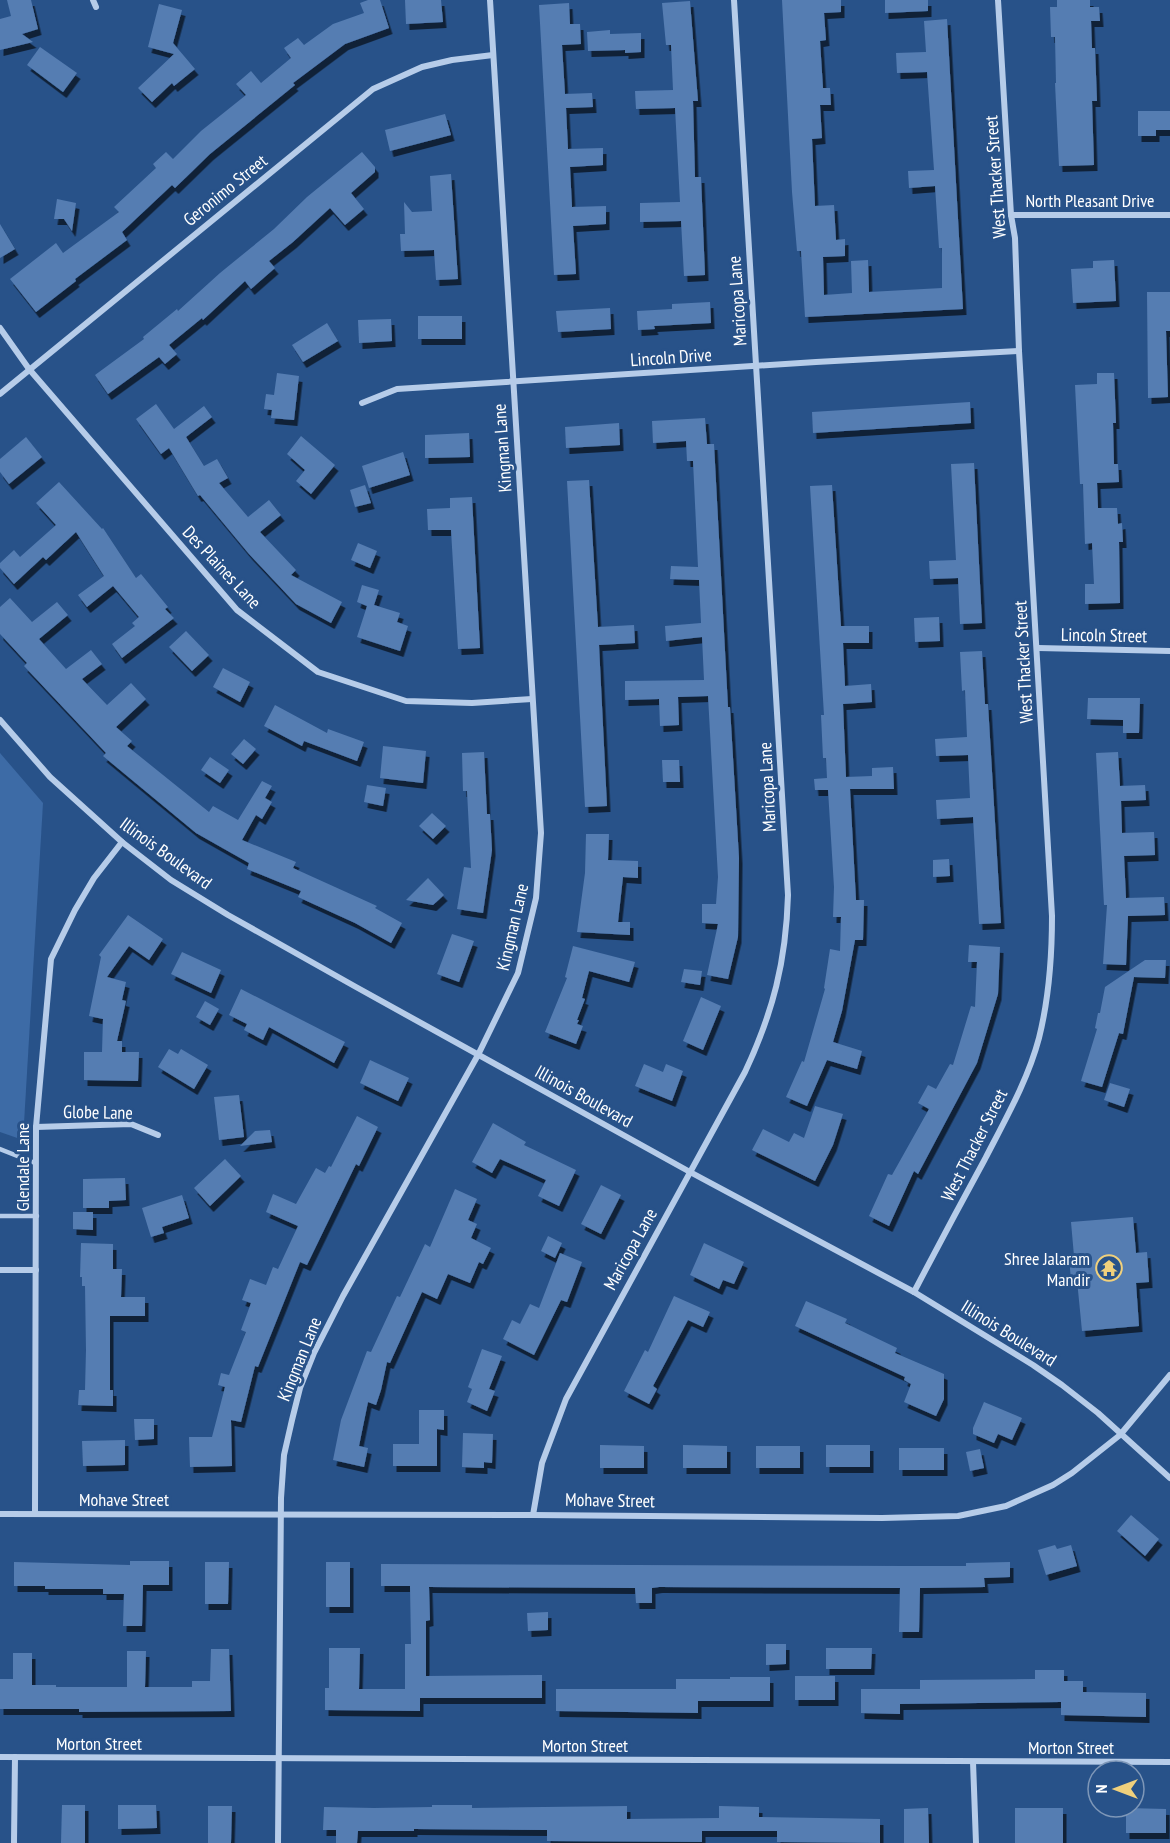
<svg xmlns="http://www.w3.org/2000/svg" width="1170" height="1843" font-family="'PT Sans Narrow',sans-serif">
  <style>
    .green { fill: #3d6ba6 }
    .building { fill: #557db2; filter: url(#shadow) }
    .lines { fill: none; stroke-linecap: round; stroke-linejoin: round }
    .service { stroke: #b6cce9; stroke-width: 4.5 }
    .minor { stroke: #b6cce9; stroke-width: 6 }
    .labels { text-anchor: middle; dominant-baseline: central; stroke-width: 6; stroke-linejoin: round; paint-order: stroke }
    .street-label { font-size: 18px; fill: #fff; stroke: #285289 }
    .poi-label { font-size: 18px; fill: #fff; stroke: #285289; text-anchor: end }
  </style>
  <defs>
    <filter id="shadow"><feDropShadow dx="3.5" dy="6" stdDeviation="0" flood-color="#0009"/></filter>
  </defs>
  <rect width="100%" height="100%" fill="#285289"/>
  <!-- green -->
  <polygon class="green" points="0,753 43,803 23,1140 0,1132"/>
  <!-- building -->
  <g class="building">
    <polygon points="7,0 31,0 38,29 22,34 33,42 0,50 0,19 11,16"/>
    <polygon points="368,0 380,0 389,28 345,44 293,83 295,85 210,154 175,188 172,185 122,232 127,240 75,279 76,281 36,312 10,279 56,243 63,253 119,212 114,207 156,168 153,164 166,152 173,159 201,131 246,95 236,84 251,71 261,83 291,58 284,48 298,38 304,45 333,24 364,13 360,3"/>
    <polygon points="405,0 441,0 443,22 406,24"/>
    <polygon points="782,0 841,0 841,12 824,13 826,40 820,41 823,88 830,88 831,105 820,105 822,138 812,139 815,206 834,205 836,240 845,239 845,256 823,257 824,295 852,293 851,261 868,260 869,292 942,288 942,248 939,248 935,186 909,188 908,171 934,170 927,72 897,73 896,53 926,52 924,21 947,19 963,309 805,317 801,251 797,251 792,192"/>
    <polygon points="885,0 928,0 928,11 885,13"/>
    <polygon points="1057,0 1090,0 1090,7 1099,7 1100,21 1091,21 1092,48 1095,48 1097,101 1092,101 1094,165 1059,166 1055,83 1056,83 1055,37 1051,37 1050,7 1057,7"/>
    <polygon points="690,1 698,101 693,101 695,177 701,177 705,275 684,276 681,221 640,222 640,203 680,202 675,108 636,109 635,91 673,90 671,45 666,45 662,3"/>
    <polygon points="569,3 570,24 580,24 581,44 562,45 565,94 592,93 593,107 566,108 568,149 603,148 603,165 570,167 572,207 606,206 606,224 573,226 576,274 554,275 539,5"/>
    <polygon points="159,4 182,10 173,43 195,69 174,86 172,83 152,102 138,88 174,54 148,47"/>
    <polygon points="610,30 610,34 641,33 641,52 625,53 625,50 588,51 587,32"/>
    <polygon points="40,47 77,73 63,92 27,65"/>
    <polygon points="1138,111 1170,111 1170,130 1156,130 1156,136 1138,136"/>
    <polygon points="445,114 451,135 390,151 385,130"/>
    <polygon points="362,152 375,167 375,172 351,193 364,209 345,225 330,208 293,242 269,261 275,268 251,289 245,281 203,320 202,318 169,345 177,354 165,364 159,357 108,394 95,375 144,339 143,337 177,309 178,311 220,273 274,229 307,197"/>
    <polygon points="451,174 458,279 436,280 434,250 401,251 400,234 405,234 404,202 412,212 432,211 430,176"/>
    <polygon points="57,199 76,203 72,231 64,219 54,219"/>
    <polygon points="0,224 15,249 0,258"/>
    <polygon points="1114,260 1116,301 1073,303 1071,269 1093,268 1093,261"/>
    <polygon points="1147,292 1170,292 1170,331 1166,331 1168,397 1148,398"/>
    <polygon points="710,302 711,323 654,326 655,329 638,330 637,311 672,309 672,304"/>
    <polygon points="610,308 611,329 558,332 556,311"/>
    <rect x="418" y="316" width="44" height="23"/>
    <polygon points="391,319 392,341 359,343 358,320"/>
    <polygon points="327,323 338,341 303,362 292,345"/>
    <polygon points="277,373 299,376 294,420 271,418 272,410 264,409 266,394 274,395"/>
    <polygon points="1097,373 1114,373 1116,423 1113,423 1114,464 1118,464 1119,482 1097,483 1098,508 1117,508 1118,524 1122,523 1123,542 1119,542 1120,603 1085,604 1085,584 1094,584 1092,543 1085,544 1083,484 1080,484 1075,385 1097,384"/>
    <polygon points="970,402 971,423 813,433 812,412"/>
    <polygon points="156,404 174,429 204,406 212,417 186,437 204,466 217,459 228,478 219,483 248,517 269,500 281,515 260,532 296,570 291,575 342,602 331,623 296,604 249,554 200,495 198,496 169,448 161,454 136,419"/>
    <polygon points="705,418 707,444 714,444 728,707 730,707 739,858 738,937 728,979 707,975 718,924 702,923 702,904 716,904 718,877 708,696 678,697 679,725 660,726 659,699 625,700 625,681 704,680 702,637 666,641 665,626 701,623 699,580 670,579 671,566 698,567 693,461 687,461 686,441 653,443 652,421"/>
    <polygon points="619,423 620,445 566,448 565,427"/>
    <polygon points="469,433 470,457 425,458 425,435"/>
    <polygon points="301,436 335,465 311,494 296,481 305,470 287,454"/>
    <polygon points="26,437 42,457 9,484 0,472 0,459"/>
    <polygon points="403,452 410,475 369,488 362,466"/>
    <polygon points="974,463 982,623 960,624 958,578 930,579 929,561 956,560 951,464"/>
    <polygon points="589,480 598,627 634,625 635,643 599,645 607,806 585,807 567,481"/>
    <polygon points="59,482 102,529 103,528 136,578 141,574 168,607 165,609 174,618 122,658 112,644 135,626 132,623 139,617 113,586 87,607 78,595 104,576 76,532 46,560 43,557 14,584 0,568 0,563 14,550 20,557 56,525 36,503"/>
    <polygon points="365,485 371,503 355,507 350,490"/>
    <polygon points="832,485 841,626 869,626 869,643 843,643 845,686 871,684 872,702 843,704 846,777 872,776 872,768 893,767 894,789 850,789 856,900 864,900 863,940 855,940 842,1011 833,1042 862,1051 857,1069 827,1060 807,1106 786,1097 802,1061 804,1062 825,989 824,988 830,949 840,951 841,917 833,917 834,887 828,790 815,790 814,779 827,778 826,758 823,758 821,715 824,715 810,486"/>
    <polygon points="472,497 480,648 458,649 451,530 428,530 427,509 450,508 450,498"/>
    <polygon points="358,543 377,551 370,568 351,560"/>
    <polygon points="362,585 379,590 374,605 400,613 397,622 408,626 400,651 357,637 367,606 357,602"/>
    <polygon points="10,598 32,622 57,602 68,615 39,639 66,669 91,650 102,664 82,679 107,705 131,683 146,699 116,727 132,741 127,746 209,812 213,806 238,820 262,781 272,786 265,798 272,802 262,819 256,815 242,840 296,862 293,868 377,906 375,908 402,923 391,943 355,923 298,897 301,891 247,869 249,863 196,833 103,756 106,753 24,666 27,663 0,634 0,607"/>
    <polygon points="939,617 940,641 915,642 914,618"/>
    <polygon points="186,631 209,655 192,671 169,647"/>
    <polygon points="982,651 985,704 988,704 1001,923 979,924 973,817 937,819 936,800 970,798 968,755 936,756 935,739 967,737 965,690 962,691 960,652"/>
    <polygon points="223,668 250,682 240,702 213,687"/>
    <polygon points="1088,698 1140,698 1139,733 1123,733 1123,720 1087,719"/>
    <polygon points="275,705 327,733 328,729 364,742 357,761 304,741 302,746 264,726"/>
    <polygon points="244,739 256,749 243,764 231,754"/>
    <polygon points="383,746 426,751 423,783 380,778"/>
    <polygon points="484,752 487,814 490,814 492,850 483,913 457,909 464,867 471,868 467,791 463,791 462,753"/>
    <polygon points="1118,752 1120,786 1145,785 1146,800 1121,801 1122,833 1154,832 1155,855 1124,856 1126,898 1164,897 1165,915 1128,916 1126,965 1103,964 1107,905 1104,905 1096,753"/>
    <polygon points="210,757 229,770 220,783 201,770"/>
    <polygon points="662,760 679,760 680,782 663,782"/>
    <polygon points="367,785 386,788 383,806 364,802"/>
    <polygon points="432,813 446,826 433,839 419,826"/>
    <polygon points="586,834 609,834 608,860 638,861 638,878 623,877 618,922 630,922 630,935 577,932 585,873"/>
    <polygon points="949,859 950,876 933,877 933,860"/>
    <polygon points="428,878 444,895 433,905 406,900"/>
    <polygon points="128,915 163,939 149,960 129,946 107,977 126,982 122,1000 126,1001 117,1041 122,1041 122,1052 139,1052 138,1081 84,1080 84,1052 102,1052 103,1019 89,1016 101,957 99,955"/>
    <polygon points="452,934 474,941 459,982 437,974"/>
    <polygon points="969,945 1000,947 998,994 977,1063 918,1174 914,1171 889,1226 869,1216 888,1174 892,1175 929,1109 918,1103 928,1085 936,1089 950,1064 953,1065 971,1006 975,1007 977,962 968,962"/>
    <polygon points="573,946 635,962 629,982 589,971 582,998 585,999 577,1020 579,1020 577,1024 583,1026 576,1044 545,1032 567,978 565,977"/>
    <polygon points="182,952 221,970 211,993 171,974"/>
    <polygon points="1145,960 1166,960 1165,978 1134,977 1123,1034 1119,1033 1102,1087 1081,1081 1097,1029 1095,1028 1098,1013 1100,1013 1105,987"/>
    <polygon points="684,969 702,971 700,985 681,982"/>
    <polygon points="241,989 345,1042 334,1063 269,1027 263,1040 244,1030 247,1024 229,1015"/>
    <polygon points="701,997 721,1006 703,1050 683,1041"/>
    <polygon points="205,1001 219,1009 210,1025 196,1017"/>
    <polygon points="169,1049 178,1054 181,1049 208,1065 194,1089 158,1067"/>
    <polygon points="370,1060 409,1078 398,1101 360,1083"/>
    <polygon points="644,1064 663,1072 666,1064 683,1071 672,1101 635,1086"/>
    <polygon points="1110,1083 1130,1089 1124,1107 1104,1100"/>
    <polygon points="239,1095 244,1137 219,1140 214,1097"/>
    <polygon points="815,1106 843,1114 833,1145 815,1181 752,1150 763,1129 789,1142 794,1133 804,1138"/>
    <polygon points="357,1116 378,1127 359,1166 356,1164 307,1265 300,1262 258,1367 255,1366 241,1422 231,1420 232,1466 190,1467 189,1437 212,1437 225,1387 218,1385 221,1373 229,1375 246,1332 241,1330 251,1303 242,1300 250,1279 266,1285 273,1267 278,1269 298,1226 266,1212 273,1194 296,1204 316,1168 325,1173 329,1166 331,1167"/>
    <polygon points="493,1123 526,1142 524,1145 576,1170 559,1206 538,1196 546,1180 500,1159 492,1173 472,1162"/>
    <polygon points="270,1130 272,1142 240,1146 255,1131"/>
    <polygon points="225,1159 241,1176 210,1206 194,1188"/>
    <polygon points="125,1178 126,1200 109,1201 109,1208 83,1208 83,1179"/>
    <polygon points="601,1185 621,1195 601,1234 581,1224"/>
    <polygon points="455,1189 477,1199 468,1220 477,1224 471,1238 491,1248 483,1264 479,1262 470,1283 448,1274 437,1299 422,1292 390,1363 387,1362 381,1390 376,1405 368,1402 359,1446 368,1448 364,1467 333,1460 341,1420 367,1351 371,1352 397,1296 400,1297 425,1244 430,1247"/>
    <polygon points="182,1195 189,1218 162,1227 164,1233 151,1237 142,1208"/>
    <polygon points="73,1212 93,1212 93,1230 73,1229"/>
    <polygon points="1133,1217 1136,1253 1147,1252 1149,1282 1136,1283 1139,1326 1082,1331 1077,1280 1071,1280 1069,1257 1074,1256 1071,1222"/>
    <polygon points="548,1236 562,1243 555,1258 541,1251"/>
    <polygon points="81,1243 113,1244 113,1269 122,1269 121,1297 145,1297 145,1316 110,1316 110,1390 113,1390 113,1406 78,1405 79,1390 85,1390 86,1350 85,1286 82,1286 82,1277 80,1277"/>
    <polygon points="704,1243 744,1262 734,1284 723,1280 719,1289 690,1275"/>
    <polygon points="560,1253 582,1262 567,1302 561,1300 534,1355 503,1339 512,1320 520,1324 530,1304 539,1308"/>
    <polygon points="674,1296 710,1312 703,1327 688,1320 653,1386 657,1389 649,1404 624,1391 645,1350 648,1352"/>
    <polygon points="806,1301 847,1319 845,1323 897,1348 895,1353 944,1374 944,1399 936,1416 904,1402 911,1384 904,1380 905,1377 795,1326"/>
    <polygon points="482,1349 502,1356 489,1389 495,1391 487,1411 467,1402 472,1389 468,1387"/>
    <polygon points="984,1402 1022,1418 1012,1440 998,1434 994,1443 973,1434 973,1428"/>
    <polygon points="419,1410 444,1410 444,1430 437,1429 437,1466 393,1466 393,1444 419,1444"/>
    <polygon points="134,1419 154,1419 154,1439 135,1440"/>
    <polygon points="463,1433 493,1434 492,1463 484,1462 484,1468 462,1467"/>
    <polygon points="125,1440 125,1465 83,1466 82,1441"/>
    <polygon points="600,1445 644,1446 644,1468 600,1468"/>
    <polygon points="683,1445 727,1446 727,1468 683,1468"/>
    <rect x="826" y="1445" width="44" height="22"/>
    <rect x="756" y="1446" width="44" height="22"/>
    <rect x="899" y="1448" width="45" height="22"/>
    <polygon points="980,1449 984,1468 970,1471 966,1452"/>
    <polygon points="1131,1515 1159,1539 1145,1556 1117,1531"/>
    <polygon points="1055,1545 1057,1549 1071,1545 1077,1566 1046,1575 1038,1550"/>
    <polygon points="130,1561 169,1561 169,1585 143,1585 142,1626 123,1626 124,1594 103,1594 103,1589 45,1589 45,1586 14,1586 14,1562 130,1565"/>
    <polygon points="205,1562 229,1562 228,1604 205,1604"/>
    <rect x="326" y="1562" width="24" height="45"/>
    <polygon points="1010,1562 1010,1577 984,1578 985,1587 920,1588 919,1632 899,1632 900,1588 659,1587 652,1588 652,1603 636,1603 635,1588 429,1587 430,1620 426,1621 426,1676 542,1675 542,1698 420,1698 420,1711 325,1710 325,1688 329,1688 329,1648 360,1648 359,1689 405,1689 405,1644 411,1644 410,1586 381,1586 381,1564 905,1566 966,1566 966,1563"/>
    <polygon points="548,1612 548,1630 528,1631 527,1613"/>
    <polygon points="766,1644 786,1644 786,1664 766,1665"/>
    <polygon points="826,1648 872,1648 871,1669 826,1669"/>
    <polygon points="211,1649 229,1649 231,1711 79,1712 79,1709 0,1709 0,1679 13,1679 13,1653 32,1653 32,1685 56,1685 56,1687 127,1687 127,1651 146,1651 145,1687 192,1687 192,1681 210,1681"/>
    <polygon points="1035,1670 1064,1670 1064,1681 1083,1681 1083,1692 1146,1693 1146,1717 1061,1715 1061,1702 900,1704 900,1714 861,1713 861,1689 920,1689 920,1680 1035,1679"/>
    <rect x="795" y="1676" width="40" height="24"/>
    <polygon points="730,1677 770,1677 770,1701 698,1701 698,1713 556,1711 556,1689 676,1689 676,1679 730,1679"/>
    <polygon points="62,1805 85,1805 85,1843 61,1843"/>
    <polygon points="118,1805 156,1805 157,1828 118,1829"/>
    <polygon points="432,1805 472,1805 472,1808 627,1806 627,1819 719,1818 719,1806 759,1807 759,1817 880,1819 880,1843 777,1842 777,1831 702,1831 702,1842 547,1841 547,1830 414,1829 414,1831 358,1831 357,1843 336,1843 336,1830 323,1830 324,1807 374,1808 432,1807"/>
    <polygon points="208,1806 232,1806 231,1843 208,1843"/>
    <polygon points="928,1808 929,1843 904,1843 904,1809"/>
    <rect x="1015" y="1808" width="48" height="35"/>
    <polygon points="1126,1808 1166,1809 1166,1833 1126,1833"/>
  </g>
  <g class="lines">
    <!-- service -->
    <g class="service">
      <polyline points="0,1149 35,1163"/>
      <polyline points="0,1216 37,1216"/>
    </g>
    <!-- minor -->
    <g class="minor">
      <polyline points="93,0 96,7"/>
      <polyline points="1011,215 1170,215"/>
      <polyline points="0,328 29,369 237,610 318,672 406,701 472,703 532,699"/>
      <polyline points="0,394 373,89 422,67 452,60 493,55"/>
      <polyline points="362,403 397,389 816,362 1019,351"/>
      <polyline points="1038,648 1170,651"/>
      <polyline points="0,720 50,777 122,842 171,880 228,915 356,987 690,1172 914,1292 1033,1365 1062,1385 1098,1413 1170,1478"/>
      <polyline points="36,1127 131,1124 158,1135"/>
      <polyline points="0,1270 36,1270"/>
      <path d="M914,1292c23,-44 47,-89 71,-133 20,-39 43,-79 54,-121 10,-40 13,-81 13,-122l-33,-565 -4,-113 -4,-23 -13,-215"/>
      <polyline points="0,1514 533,1515 882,1518 958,1516 1006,1506 1053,1485 1072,1473 1120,1435 1170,1375"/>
      <polyline points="35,1514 36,1127 51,959 75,910 94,878 122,842"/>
      <path d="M533,1515l9,-52 24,-64 179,-327c28,-60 41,-110 43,-177l-54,-895"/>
      <polyline points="0,1757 1170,1762"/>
      <polyline points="973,1762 976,1843"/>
      <polyline points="14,1843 15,1757"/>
      <polyline points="278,1843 281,1498 284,1455 292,1420 300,1388 314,1353 343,1296 478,1055 518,973 536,898 541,833 490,0"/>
    </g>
  </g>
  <!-- icons -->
  <defs>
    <g id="temple-ring" transform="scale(1.35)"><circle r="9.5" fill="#285289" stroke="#f0d07c" stroke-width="1.5"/><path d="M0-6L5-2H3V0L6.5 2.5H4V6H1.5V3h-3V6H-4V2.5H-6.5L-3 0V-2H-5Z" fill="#f0d07c"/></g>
  </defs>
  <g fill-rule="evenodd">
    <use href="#temple-ring" x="1109" y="1268"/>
  </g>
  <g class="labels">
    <!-- street labels -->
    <g class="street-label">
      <text transform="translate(995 177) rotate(-94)">West Thacker Street</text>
      <text transform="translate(225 190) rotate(-39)">Geronimo Street</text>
      <text x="1090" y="200">North Pleasant Drive</text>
      <text transform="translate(737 301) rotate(-94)">Maricopa Lane</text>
      <text transform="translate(671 357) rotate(-4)">Lincoln Drive</text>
      <text transform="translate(502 448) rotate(-94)">Kingman Lane</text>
      <text transform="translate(222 567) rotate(47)">Des Plaines Lane</text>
      <text transform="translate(1104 635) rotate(1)">Lincoln Street</text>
      <text transform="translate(1023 662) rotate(-93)">West Thacker Street</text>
      <text transform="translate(767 787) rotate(-93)">Maricopa Lane</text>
      <text transform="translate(166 853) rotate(36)">Illinois Boulevard</text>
      <text transform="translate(512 927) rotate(-77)">Kingman Lane</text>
      <text transform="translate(584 1096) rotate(29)">Illinois Boulevard</text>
      <text transform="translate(98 1112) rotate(1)">Globe Lane</text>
      <text transform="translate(974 1145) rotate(-63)">West Thacker Street</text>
      <text transform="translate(22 1167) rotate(-90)">Glendale Lane</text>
      <text transform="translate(630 1249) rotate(-61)">Maricopa Lane</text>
      <text transform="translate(1009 1333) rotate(32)">Illinois Boulevard</text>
      <text transform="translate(299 1359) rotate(-68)">Kingman Lane</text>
      <text x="124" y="1499">Mohave Street</text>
      <text transform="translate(610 1500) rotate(1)">Mohave Street</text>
      <text x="99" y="1743">Morton Street</text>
      <text x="585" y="1745">Morton Street</text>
      <text x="1071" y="1747">Morton Street</text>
    </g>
    <!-- poi labels -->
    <g class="poi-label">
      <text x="1090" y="1258">Shree Jalaram<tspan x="1090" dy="21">Mandir</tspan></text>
    </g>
  </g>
  <!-- north arrow -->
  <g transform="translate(1116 1789) rotate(270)"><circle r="28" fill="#285289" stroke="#7e97b8" stroke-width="1.5"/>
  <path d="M0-4.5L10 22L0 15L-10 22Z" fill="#f0d07c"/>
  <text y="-9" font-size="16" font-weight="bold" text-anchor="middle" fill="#ffffff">N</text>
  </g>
</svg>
